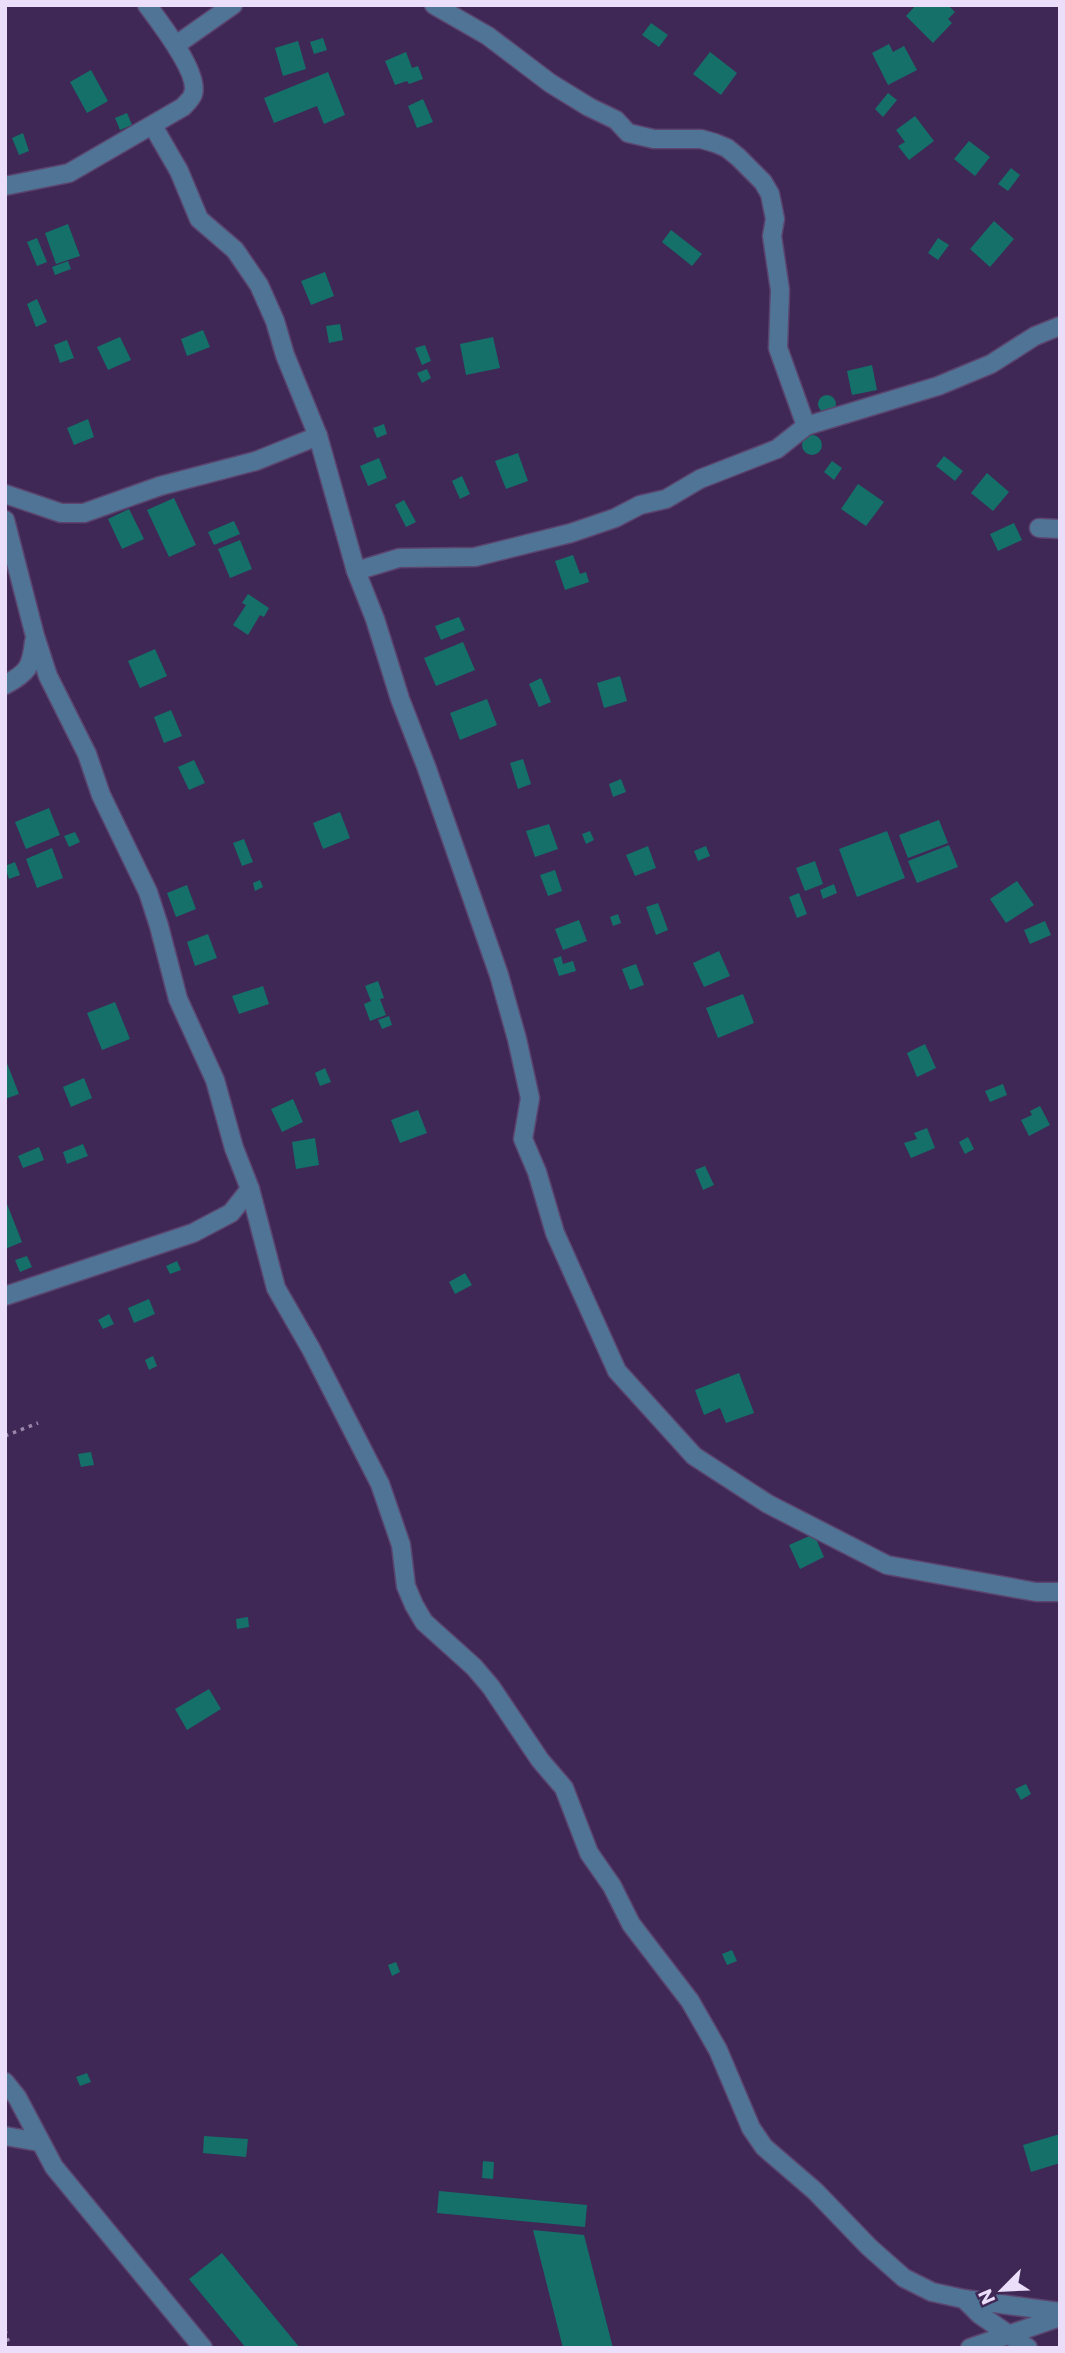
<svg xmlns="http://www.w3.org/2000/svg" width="1065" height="2353" font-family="Commissioner,sans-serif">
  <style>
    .building { fill: #147069 }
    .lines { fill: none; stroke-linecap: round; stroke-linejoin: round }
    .minor-casing { stroke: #5b456f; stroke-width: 21 }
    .path { stroke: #9887ab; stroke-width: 3.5; stroke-dasharray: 3.5 5; stroke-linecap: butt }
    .minor { stroke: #4f7496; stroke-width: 18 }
  </style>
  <rect width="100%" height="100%" fill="#3f2855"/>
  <!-- building -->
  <g class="building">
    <polygon points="916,5 952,5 950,7 955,12 948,19 952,23 933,43 906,16"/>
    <polygon points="651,23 668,35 659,47 642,35"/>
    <polygon points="323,38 327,50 314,54 310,42"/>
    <polygon points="298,41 306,69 283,76 275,48"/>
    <polygon points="889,44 893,52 904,46 917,70 888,85 872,53"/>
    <polygon points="406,52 412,68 418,66 423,79 409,84 407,81 395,85 385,61"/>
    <polygon points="710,52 737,73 721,95 693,74"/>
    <polygon points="91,70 108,101 87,113 70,82"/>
    <polygon points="328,72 345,115 324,124 317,106 274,123 264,98"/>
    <polygon points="888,93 897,100 883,117 875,109"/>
    <polygon points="423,99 433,122 417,128 408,106"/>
    <polygon points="127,113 132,125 120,130 115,118"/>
    <polygon points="915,116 934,141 909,160 898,146 905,142 896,130"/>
    <polygon points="23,133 29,151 19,155 12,138"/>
    <polygon points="969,141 990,157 975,176 954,159"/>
    <polygon points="1011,168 1020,175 1008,191 998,184"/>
    <polygon points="994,221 1014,239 990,267 970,249"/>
    <polygon points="68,224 80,256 56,264 45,233"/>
    <polygon points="671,230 702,254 692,266 662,242"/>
    <polygon points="37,238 47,262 37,266 27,242"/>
    <polygon points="938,238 949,245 938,260 928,253"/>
    <polygon points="68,261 71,269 55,275 52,267"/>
    <polygon points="325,272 334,296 311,305 301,281"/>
    <polygon points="37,299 47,322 36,327 27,304"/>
    <polygon points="340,324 343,340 329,343 326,326"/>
    <polygon points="203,330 210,347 187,356 181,339"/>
    <polygon points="120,337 131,360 108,370 97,347"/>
    <polygon points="493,337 500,368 466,375 460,344"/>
    <polygon points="67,340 74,358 60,363 54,345"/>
    <polygon points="425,345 431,361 422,365 415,348"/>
    <polygon points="872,365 877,390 852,395 847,371"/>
    <polygon points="427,369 431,378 422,383 417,373"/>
    <circle cx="827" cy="404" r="9"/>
    <polygon points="88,419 94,437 74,445 67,428"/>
    <polygon points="384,424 387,434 377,438 373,428"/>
    <circle cx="812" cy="445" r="10"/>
    <polygon points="518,453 528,481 506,489 495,461"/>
    <polygon points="944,456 963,471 955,481 936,466"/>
    <polygon points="379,458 387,478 368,486 360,466"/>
    <polygon points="832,461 842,468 834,480 824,472"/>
    <polygon points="987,473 1009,492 993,511 971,493"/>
    <polygon points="462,476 470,494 460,499 452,481"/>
    <polygon points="858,484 884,502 866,526 841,509"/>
    <polygon points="174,498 196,545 169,557 147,510"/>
    <polygon points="404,500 416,522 406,527 395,505"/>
    <polygon points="129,509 144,539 122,549 108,519"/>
    <polygon points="234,521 240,534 214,545 208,532"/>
    <polygon points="1014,523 1022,540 998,551 990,534"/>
    <polygon points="240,540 252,569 230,578 218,549"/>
    <polygon points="573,555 580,574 586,572 589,582 565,590 555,561"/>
    <polygon points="248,594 269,608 264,617 260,615 248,635 233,625 246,605 242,603"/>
    <polygon points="459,617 465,630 441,640 435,626"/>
    <polygon points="463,642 475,670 436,686 424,658"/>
    <polygon points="155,649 167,676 140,688 128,661"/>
    <polygon points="620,676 627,701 604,708 597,683"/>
    <polygon points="541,678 551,702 539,707 529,684"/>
    <polygon points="487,699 497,725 460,740 450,713"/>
    <polygon points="171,710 182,736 164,743 154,717"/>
    <polygon points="523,759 531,784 518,789 510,763"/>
    <polygon points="194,760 205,783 189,790 178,767"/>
    <polygon points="621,779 626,792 613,797 609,784"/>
    <polygon points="49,808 60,835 26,849 15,822"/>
    <polygon points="340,812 350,838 323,849 313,823"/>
    <polygon points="939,820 948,843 908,858 899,835"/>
    <polygon points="549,824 558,849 535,857 526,831"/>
    <polygon points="590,831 594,840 586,844 582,834"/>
    <polygon points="887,831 905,878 857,897 839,849"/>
    <polygon points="75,832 80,842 69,847 64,836"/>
    <polygon points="244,839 253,862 242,866 233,843"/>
    <polygon points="949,845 958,867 917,883 908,861"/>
    <polygon points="648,846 656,868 635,876 626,855"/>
    <polygon points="706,846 710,856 698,861 694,851"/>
    <polygon points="52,848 63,878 37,888 26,859"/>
    <polygon points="815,861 823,884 805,891 796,868"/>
    <polygon points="15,862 20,875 9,879 5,866"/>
    <polygon points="555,870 562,891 548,896 540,875"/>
    <polygon points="260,880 263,887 255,891 253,883"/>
    <polygon points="1017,881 1034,905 1006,923 990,899"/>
    <polygon points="834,884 837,893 823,899 820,890"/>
    <polygon points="187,885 196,909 176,917 167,893"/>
    <polygon points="799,893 807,914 797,918 789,897"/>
    <polygon points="658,903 668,930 656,935 646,907"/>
    <polygon points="618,914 621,923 613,926 610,917"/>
    <polygon points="579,920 587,941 563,950 555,929"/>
    <polygon points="1045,921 1051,935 1030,944 1024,930"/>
    <polygon points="208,934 217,958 195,966 187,942"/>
    <polygon points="719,951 730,976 704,987 693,963"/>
    <polygon points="561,956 563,964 573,961 576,971 559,976 553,959"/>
    <polygon points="636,964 644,985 630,990 622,969"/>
    <polygon points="378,981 384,998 380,999 386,1015 370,1021 364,1004 371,1001 365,986"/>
    <polygon points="263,986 269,1004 239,1014 232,996"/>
    <polygon points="743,994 754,1023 718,1038 706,1008"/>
    <polygon points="115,1002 130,1039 102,1050 87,1013"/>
    <polygon points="389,1016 392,1025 382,1029 378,1020"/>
    <polygon points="925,1044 936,1068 917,1077 907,1053"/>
    <polygon points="5,1058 19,1094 5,1099"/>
    <polygon points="325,1068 331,1082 320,1086 315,1073"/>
    <polygon points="84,1078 92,1098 71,1107 63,1087"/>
    <polygon points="1003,1084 1007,1095 990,1102 985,1091"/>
    <polygon points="293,1099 303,1122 282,1132 271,1109"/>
    <polygon points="1040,1106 1050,1125 1029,1136 1021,1120 1032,1115 1030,1111"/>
    <polygon points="418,1110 427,1133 400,1143 391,1120"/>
    <polygon points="927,1128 935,1148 911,1158 904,1143 917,1139 914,1133"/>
    <polygon points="968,1137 974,1149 965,1154 959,1142"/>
    <polygon points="315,1138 319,1165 296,1169 292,1142"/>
    <polygon points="83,1144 88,1156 67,1164 63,1152"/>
    <polygon points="39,1147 44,1160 23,1168 18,1156"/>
    <polygon points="705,1166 714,1185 703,1190 695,1170"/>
    <polygon points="5,1199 22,1242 5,1249"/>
    <polygon points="27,1256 32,1267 20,1272 15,1260"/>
    <polygon points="177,1261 181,1270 170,1274 166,1266"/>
    <polygon points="465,1273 472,1285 455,1294 449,1282"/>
    <polygon points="149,1299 155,1314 134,1323 128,1308"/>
    <polygon points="109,1314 114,1324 103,1329 98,1320"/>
    <polygon points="153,1356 157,1366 149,1370 145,1360"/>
    <polygon points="739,1373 754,1413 726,1423 720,1408 704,1415 695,1390"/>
    <polygon points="91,1452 94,1465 81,1467 78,1454"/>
    <polygon points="814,1534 824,1557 800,1569 789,1545"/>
    <polygon points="248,1617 249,1627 237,1629 236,1619"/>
    <polygon points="209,1689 221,1709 187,1730 175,1709"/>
    <polygon points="1026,1784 1031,1794 1021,1800 1015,1789"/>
    <polygon points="732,1950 737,1961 727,1965 722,1954"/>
    <polygon points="396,1962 400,1972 392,1976 388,1965"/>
    <polygon points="87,2073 91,2082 80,2086 76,2077"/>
    <polygon points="1060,2134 1060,2163 1031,2172 1023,2145"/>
    <polygon points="204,2136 248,2139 246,2157 203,2153"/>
    <polygon points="483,2161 494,2162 493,2179 482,2178"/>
    <polygon points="439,2191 587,2205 585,2227 437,2213"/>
    <polygon points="533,2230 584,2235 613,2348 563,2348"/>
    <polygon points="222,2253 300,2348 246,2348 189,2279"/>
  </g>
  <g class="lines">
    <!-- minor casing -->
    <g class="minor-casing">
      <g id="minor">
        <polyline points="434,5 488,36 550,83 589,107 616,120 628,133 654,139 701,139 715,143 727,148 738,157 763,182 770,194 775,219 772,236 780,290 778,348 806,426"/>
        <polyline points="176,45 233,5"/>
        <polyline points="153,126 179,171 199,219 235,250 259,285 275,321 285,355 318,436 356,571 375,619 400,699 426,766 499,975 517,1039 530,1098 523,1139 537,1172 555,1233 617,1371 694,1456 768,1504 887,1565 1036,1592 1060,1592"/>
        <path d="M5,186l64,-13 114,-66c3,-3 9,-9 10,-13 7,-20 -34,-73 -46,-89"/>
        <polyline points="5,494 61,513 84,513 160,486 256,461 318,436"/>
        <polyline points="5,520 35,636 48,676 87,754 101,795 148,892 159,926 178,999 215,1080 234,1148 250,1189 276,1288 311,1349 380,1484 401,1545 406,1586 414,1605 424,1622 474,1667 491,1687 540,1760 564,1788 589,1853 612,1886 631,1924 690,2001 718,2050 751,2128 764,2147 815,2191 869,2247 904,2278 932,2292 964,2299 1060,2312"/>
        <polyline points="1039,528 1060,529"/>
        <polyline points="356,571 399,558 475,557 571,533 615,518 640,505 666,499 700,479 777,449 806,426 938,386 991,364 1035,336 1060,326"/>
        <path d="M5,685c23,-13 26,-17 29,-43"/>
        <polyline points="5,1296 193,1233 231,1213 250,1189"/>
        <polyline points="5,2082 17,2097 54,2167 203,2348"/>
        <polyline points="5,2136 39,2142"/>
        <polyline points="964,2299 979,2314 1028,2348"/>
        <polyline points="970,2348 1060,2317"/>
      </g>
    </g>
    <!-- path -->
    <g class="path">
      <polyline points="5,1436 38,1423"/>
      <polyline points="5,2330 10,2348"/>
    </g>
    <!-- minor -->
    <use href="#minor" class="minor"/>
  </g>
  <!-- border -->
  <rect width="1065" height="2353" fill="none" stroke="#ebdefa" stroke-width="14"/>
  <!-- north arrow -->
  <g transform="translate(1002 2290) rotate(246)" stroke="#3f2855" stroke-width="5" paint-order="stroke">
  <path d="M0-5L12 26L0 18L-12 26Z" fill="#ebdefa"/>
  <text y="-10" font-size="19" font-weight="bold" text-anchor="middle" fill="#ebdefa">N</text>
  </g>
</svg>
